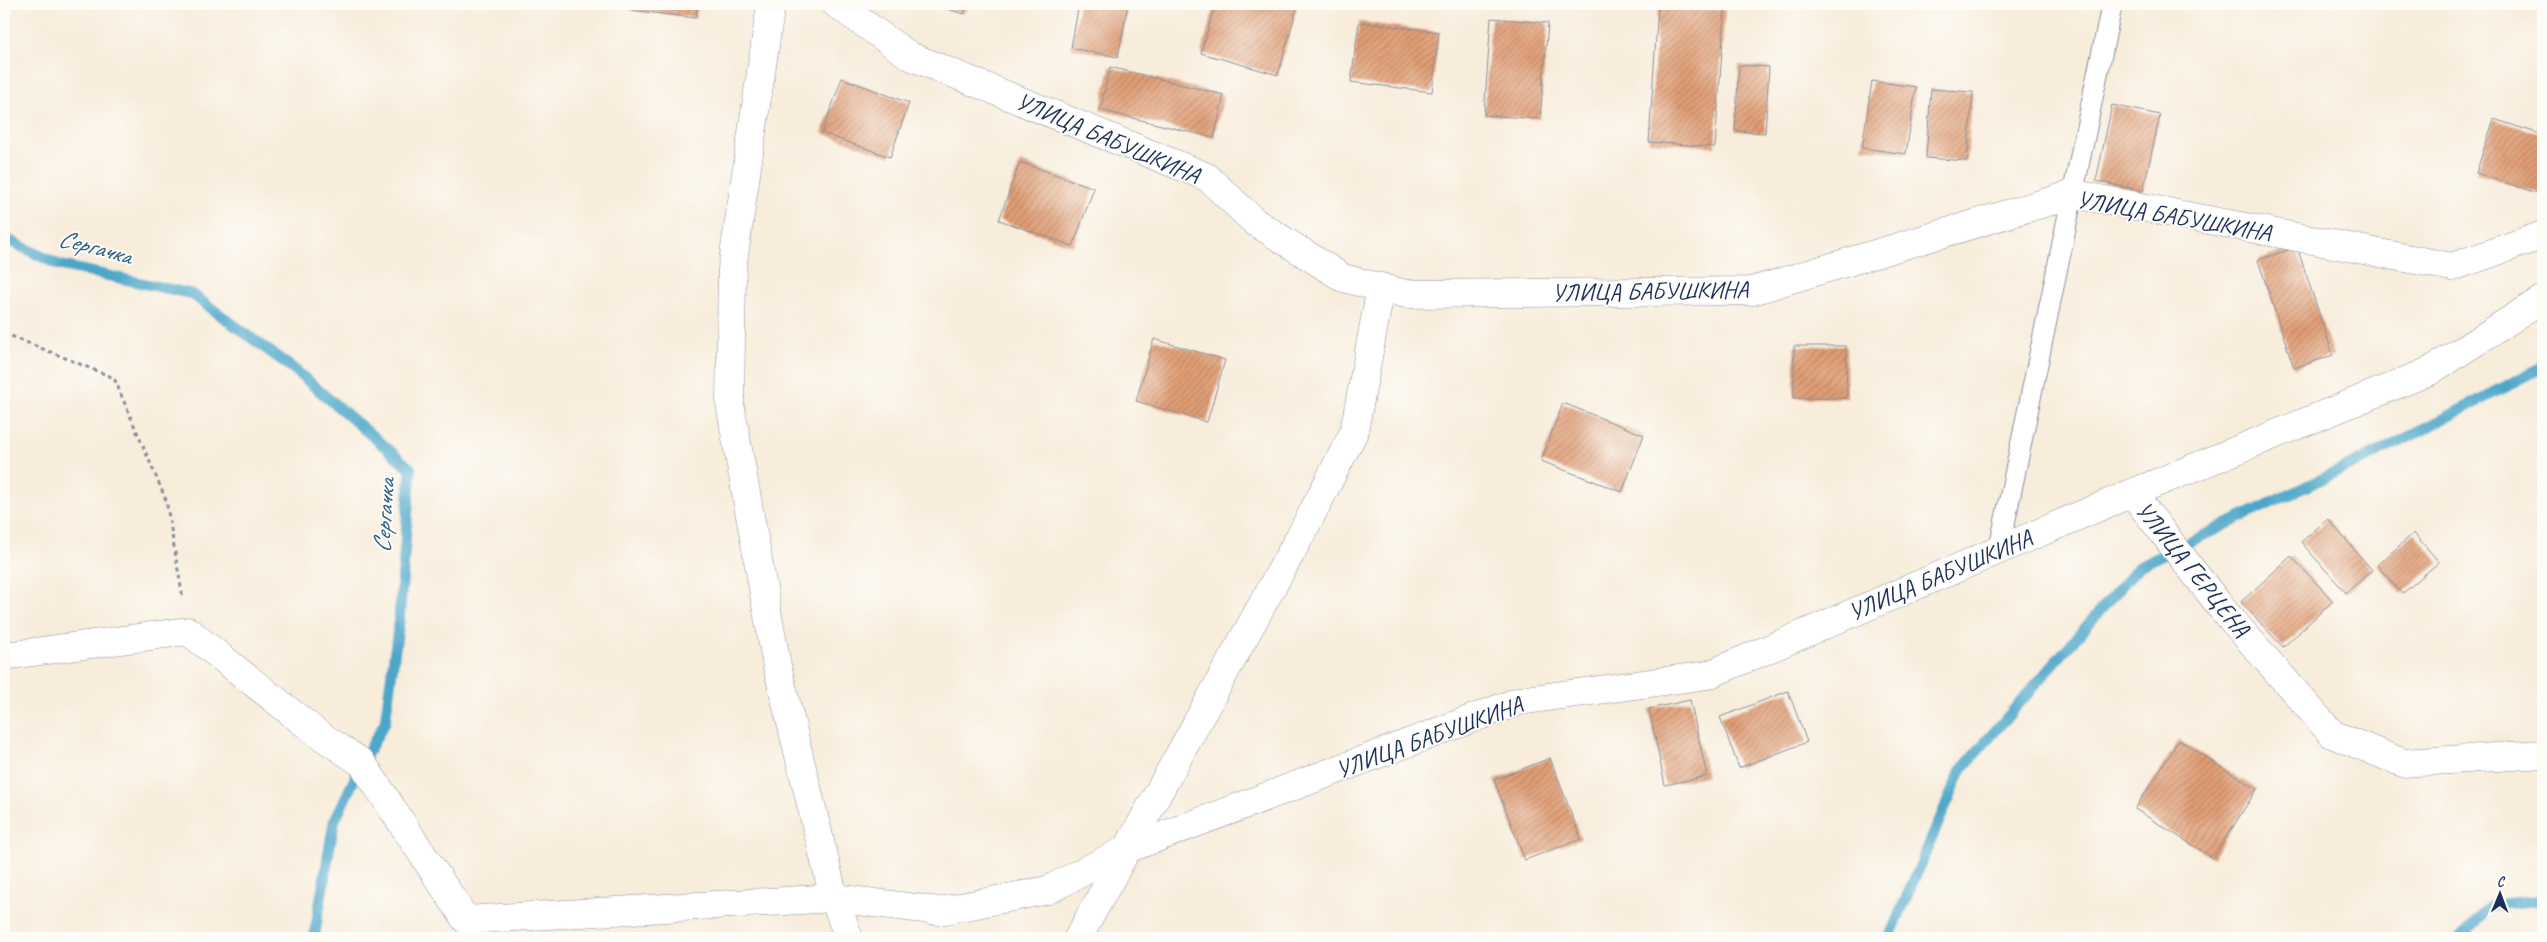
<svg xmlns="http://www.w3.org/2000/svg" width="2547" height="942" font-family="Caveat,sans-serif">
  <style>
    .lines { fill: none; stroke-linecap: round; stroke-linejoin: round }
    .stream { stroke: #4ba6c9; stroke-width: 11 }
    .building { fill: url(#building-hatch) }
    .service-casing { stroke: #8a8e9c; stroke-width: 22 }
    .minor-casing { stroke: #8a8e9c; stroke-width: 29 }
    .path { stroke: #8a8e9c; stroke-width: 3; stroke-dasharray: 4 4; stroke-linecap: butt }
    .service { stroke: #fff; stroke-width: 20 }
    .minor { stroke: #fff; stroke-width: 28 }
    .labels { text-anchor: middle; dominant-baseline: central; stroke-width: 4; stroke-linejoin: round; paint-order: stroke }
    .street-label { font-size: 24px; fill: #1b2f5e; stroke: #fdfcf7 }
    .water-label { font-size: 25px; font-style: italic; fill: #2e5f89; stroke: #fdfcf7 }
  </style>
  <defs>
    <pattern id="building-hatch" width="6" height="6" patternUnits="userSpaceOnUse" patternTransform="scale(1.25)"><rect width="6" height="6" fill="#e19e75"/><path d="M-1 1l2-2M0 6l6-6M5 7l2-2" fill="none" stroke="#b68163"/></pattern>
  </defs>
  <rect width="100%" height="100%" fill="#fdfcf7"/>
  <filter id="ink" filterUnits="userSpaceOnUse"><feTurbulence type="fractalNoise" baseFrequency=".02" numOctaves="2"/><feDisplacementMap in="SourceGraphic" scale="10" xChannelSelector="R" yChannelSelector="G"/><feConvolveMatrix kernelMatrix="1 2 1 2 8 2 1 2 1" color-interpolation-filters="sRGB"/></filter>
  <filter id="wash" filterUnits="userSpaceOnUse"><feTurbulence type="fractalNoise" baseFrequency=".0096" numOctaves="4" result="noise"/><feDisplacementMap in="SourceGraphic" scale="20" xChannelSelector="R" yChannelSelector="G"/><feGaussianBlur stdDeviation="1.12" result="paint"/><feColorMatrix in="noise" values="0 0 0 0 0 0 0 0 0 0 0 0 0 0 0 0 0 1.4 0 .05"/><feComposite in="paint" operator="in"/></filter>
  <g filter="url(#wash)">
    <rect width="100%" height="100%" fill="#f8ecda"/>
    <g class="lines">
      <!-- stream -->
      <g class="stream">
        <polyline points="4,238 59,265 192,294 295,370 411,469 399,621 385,722 362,763 334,822 314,938"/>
        <polyline points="1889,938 1961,770 2139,566 2399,442 2543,367"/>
        <polyline points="2460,938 2492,905 2543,900"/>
      </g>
    </g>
    <g id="blocks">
      <!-- building -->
      <g class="building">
        <polygon points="631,4 698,4 696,18 630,10"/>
        <polygon points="930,4 967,4 964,14"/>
        <polygon points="1079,4 1128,4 1118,57 1071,48"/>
        <polygon points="1215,4 1282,4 1297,8 1278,75 1201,53"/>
        <polygon points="1658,6 1725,10 1715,147 1649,142"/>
        <polygon points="1491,18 1548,23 1540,119 1484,115"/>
        <polygon points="1359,22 1439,32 1432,92 1351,82"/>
        <polygon points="1739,65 1769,67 1765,133 1735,131"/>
        <polygon points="1110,67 1224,95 1214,138 1100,110"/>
        <polygon points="842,78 909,103 890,157 822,133"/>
        <polygon points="1872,81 1916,87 1906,154 1862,148"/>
        <polygon points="1931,89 1973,92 1967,161 1926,158"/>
        <polygon points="2112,105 2160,115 2143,191 2096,181"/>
        <polygon points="2494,119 2543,135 2543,195 2476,173"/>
        <polygon points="1020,162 1094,188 1073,246 999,220"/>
        <polygon points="2297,247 2333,355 2294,368 2258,260"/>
        <polygon points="1154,339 1225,360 1207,422 1136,401"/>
        <polygon points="1794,346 1846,346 1847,398 1794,398"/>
        <polygon points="1563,403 1644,435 1622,492 1541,461"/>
        <polygon points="2328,519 2372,570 2346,593 2301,542"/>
        <polygon points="2414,533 2439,562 2402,594 2377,565"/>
        <polygon points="2291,556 2333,601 2283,647 2241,602"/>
        <polygon points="1788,691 1807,742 1739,768 1720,717"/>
        <polygon points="1690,700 1707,776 1665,785 1649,709"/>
        <polygon points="2179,740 2257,789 2213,858 2135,809"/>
        <polygon points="1550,758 1581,839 1525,860 1494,780"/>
      </g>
    </g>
  </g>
  <g filter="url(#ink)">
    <use href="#blocks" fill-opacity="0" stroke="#8a8e9c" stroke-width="1"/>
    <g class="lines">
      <!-- service casing -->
      <g class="service-casing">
        <polyline id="service" points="1999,550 2112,4"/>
      </g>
      <!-- minor casing -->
      <g class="minor-casing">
        <g id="minor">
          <polyline points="771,4 732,269 730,404 777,666 834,898 849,938"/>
          <polyline points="836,4 910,56 1207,177 1255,222 1343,278 1406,294 1752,291 2074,194 2452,267 2543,235"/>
          <polyline points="2132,493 2224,611 2332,734 2403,763 2543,754"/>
          <polyline points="4,656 188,631 317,733 362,763 466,920 834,898 940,911 1048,890 1125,850 1519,701 1708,675 2132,493 2430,371 2543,299"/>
          <polyline points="1078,938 1304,529 1354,432 1381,287"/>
        </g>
      </g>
      <!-- path -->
      <polyline class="path" points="4,333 114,378 166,500 183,599"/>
      <!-- service -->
      <use href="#service" class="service"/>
      <!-- minor -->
      <use href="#minor" class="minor"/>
    </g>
  </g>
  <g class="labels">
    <!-- street labels -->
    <g class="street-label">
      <text transform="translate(1108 138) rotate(23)">УЛИЦА БАБУШКИНА</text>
      <text transform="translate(2174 216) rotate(10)">УЛИЦА БАБУШКИНА</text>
      <text transform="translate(1650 291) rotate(-1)">УЛИЦА БАБУШКИНА</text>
      <text transform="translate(2193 569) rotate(51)">УЛИЦА ГЕРЦЕНА</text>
      <text transform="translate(1940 575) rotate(-23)">УЛИЦА БАБУШКИНА</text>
      <text transform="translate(1429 737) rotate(-20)">УЛИЦА БАБУШКИНА</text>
    </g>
    <!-- water labels -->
    <g class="water-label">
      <text transform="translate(95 247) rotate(15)">Сергачка</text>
      <text transform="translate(384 516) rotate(-86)">Сергачка</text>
    </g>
  </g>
  <!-- margin -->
  <rect width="2547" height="942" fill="none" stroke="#fdfcf7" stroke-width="20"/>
  <!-- north arrow -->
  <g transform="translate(2500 894) rotate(1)" stroke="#fdfcf7" stroke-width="4" paint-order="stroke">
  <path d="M0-4L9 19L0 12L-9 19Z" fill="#1b2f5e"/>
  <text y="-8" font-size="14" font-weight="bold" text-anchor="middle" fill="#1b2f5e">С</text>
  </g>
</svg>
